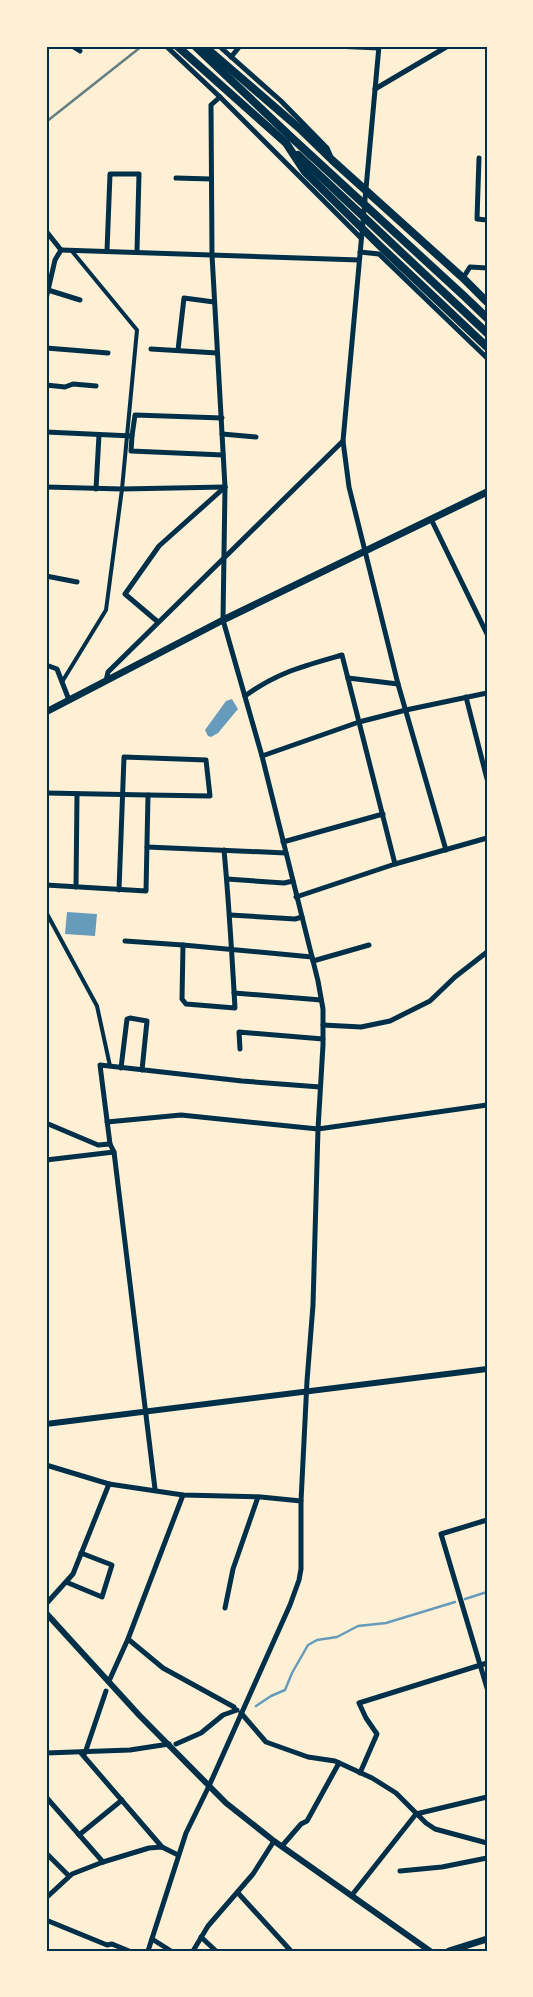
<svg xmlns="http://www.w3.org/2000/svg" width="533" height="1997" font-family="Manrope,sans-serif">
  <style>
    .water { fill: #669bbc }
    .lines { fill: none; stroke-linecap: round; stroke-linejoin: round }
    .stream { stroke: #669bbc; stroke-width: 2.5 }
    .pedestrian { stroke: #003049; stroke-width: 4 }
    .minor { stroke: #003049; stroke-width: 5 }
    .tertiary { stroke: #003049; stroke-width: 6 }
    .secondary { stroke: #003049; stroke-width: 7 }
    .trunk { stroke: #003049; stroke-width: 8 }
    .rail { stroke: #657d81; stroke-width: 2.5 }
    .neatline { fill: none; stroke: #003049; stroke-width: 2 }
  </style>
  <rect width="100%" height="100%" fill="#fdf0d5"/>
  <!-- water -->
  <g class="water">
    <polygon points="232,699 238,709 218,733 211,737 208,736 205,730 226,701"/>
    <polygon points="67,912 97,914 95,936 65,934"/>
  </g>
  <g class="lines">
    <!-- stream -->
    <g class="stream">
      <polyline points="465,1599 487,1592"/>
      <polyline points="256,1706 271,1696 285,1690 292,1673 308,1645 317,1640 337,1637 358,1626 386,1623 455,1602"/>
    </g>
    <!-- pedestrian -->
    <g class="pedestrian">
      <polyline points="62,682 106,610 122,489 137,330 71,250"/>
      <polyline points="46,912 97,1006 110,1066"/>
    </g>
    <!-- minor -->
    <g class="minor">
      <polyline points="72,46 80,51"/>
      <polyline points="166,46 220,97 361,238"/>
      <polyline points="219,46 281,101 327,148 331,157"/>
      <polyline points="334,46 379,48"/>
      <polyline points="379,46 343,441 349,487 365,551 398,684 446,850"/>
      <polyline points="231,57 240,46"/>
      <polyline points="375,89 448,46"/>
      <polyline points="479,158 477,219 487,220"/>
      <polyline points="176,178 211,179"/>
      <polyline points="46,231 61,250"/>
      <polyline points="61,250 359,260"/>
      <polyline points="107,251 110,174 139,174 137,251"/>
      <polyline points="360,252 379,254 487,358"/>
      <polyline points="463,278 470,267 487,268"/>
      <polyline points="48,290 80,300"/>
      <polyline points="46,299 55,260 61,250"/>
      <polyline points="46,348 108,353"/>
      <polyline points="151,349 217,353"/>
      <polyline points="178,350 184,298 214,302"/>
      <polyline points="46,385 65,387 73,384 96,386"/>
      <polyline points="46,432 132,436 135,415 222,418"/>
      <polyline points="222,434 256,437"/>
      <polyline points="132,436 131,451 223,455"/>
      <polyline points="46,487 122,489 225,487"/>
      <polyline points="96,489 99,435"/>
      <polyline points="431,519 487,634"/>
      <polyline points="46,576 77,582"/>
      <polyline points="158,622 125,594 159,546 225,487"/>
      <polyline points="46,665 57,669 69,700"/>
      <polyline points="348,678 398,684"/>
      <polyline points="106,681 108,672 343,441"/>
      <path d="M245,696c33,-24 59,-30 97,-41l53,209"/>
      <polyline points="466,697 487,779"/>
      <polyline points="262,756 359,722 406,710 487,693"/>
      <polyline points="46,793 148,795 146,891 46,885"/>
      <polyline points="283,842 383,814"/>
      <polyline points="147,847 286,853"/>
      <path d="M224,850c5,53 8,105 11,158l-49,-4 -4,-5 1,-54 129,12"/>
      <polyline points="227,879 284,883 293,881"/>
      <polyline points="76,887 77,794"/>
      <polyline points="119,890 124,757 206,760 210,796 148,795"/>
      <polyline points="296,897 395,864 487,838"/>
      <polyline points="230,915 295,919 302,917"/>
      <polyline points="125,941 183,945"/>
      <polyline points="313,961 369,945"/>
      <polyline points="234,993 321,1000"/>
      <polyline points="323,1025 361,1027 390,1021 430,1001 455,977 487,952"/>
      <polyline points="240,1049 239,1032 323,1039"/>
      <polyline points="121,1068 127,1019 130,1018 147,1021 142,1070"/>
      <polyline points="107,1122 181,1115 318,1129 487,1105"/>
      <polyline points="46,1123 98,1145 110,1144"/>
      <polyline points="46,1160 114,1152"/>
      <polyline points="46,1465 109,1484"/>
      <polyline points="155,1489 114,1152 110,1144 100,1065 242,1081 320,1087"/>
      <polyline points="487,1520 441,1534 487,1688"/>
      <polyline points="66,1582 102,1597 112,1565 81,1553"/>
      <polyline points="46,1604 73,1574 109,1484 183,1495 261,1497 301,1501"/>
      <polyline points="225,1608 233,1569 258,1497"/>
      <polyline points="128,1639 163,1668 234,1707 235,1710"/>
      <polyline points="109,1681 128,1639 183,1495"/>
      <polyline points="241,1713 266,1742 308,1757 335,1761 372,1778 396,1793 426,1823 435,1829 487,1843"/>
      <polyline points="176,1744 201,1733 223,1715 237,1710"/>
      <polyline points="46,1753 130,1750 169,1744"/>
      <polyline points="81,1753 162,1847"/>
      <polyline points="85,1753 106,1691"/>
      <polyline points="360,1773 377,1734 366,1718 359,1703 487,1663"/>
      <polyline points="46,1797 103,1862"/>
      <polyline points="79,1835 122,1800"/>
      <polyline points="282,1846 301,1824 307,1821 339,1763"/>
      <polyline points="46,1853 69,1876"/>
      <polyline points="400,1871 442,1867 487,1858"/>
      <polyline points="238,1893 291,1951"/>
      <polyline points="352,1895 416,1814 487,1797"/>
      <polyline points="46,1898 72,1874 103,1862 149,1848 162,1847 178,1855"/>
      <polyline points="46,1920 107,1945 112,1944 129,1951"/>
      <polyline points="201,1937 216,1951"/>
      <polyline points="152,1939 171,1951"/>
      <polyline points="148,1951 186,1833 209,1786 290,1605 299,1580 301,1569 301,1501 307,1381 313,1305 318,1129 323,1045 323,1009 318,981 262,756 223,620 225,487 212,255 211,105 220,97"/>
      <polyline points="193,1951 208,1926 253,1874 274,1841"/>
    </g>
    <!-- tertiary -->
    <g class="tertiary">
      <polyline points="46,1424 487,1369"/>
      <polyline points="46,1613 139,1715 226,1803 274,1841 430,1951"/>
    </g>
    <!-- secondary -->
    <g class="secondary">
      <polyline points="46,712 223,620 487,492"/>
      <polyline points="449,1951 487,1939"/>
    </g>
    <!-- trunk -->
    <g class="trunk">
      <polyline points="177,46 286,143 305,172 379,245 487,347"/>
      <polyline points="195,46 292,138 464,296 487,318"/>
      <polyline points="204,46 299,128 332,160 463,278 487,302"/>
      <polyline points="298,155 487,333"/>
    </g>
    <!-- rail -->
    <polyline class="rail" points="46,122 142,46"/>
  </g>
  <!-- border -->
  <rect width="533" height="1997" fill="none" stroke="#fdf0d5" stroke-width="95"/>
  <rect x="48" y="48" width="438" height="1902" class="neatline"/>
</svg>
